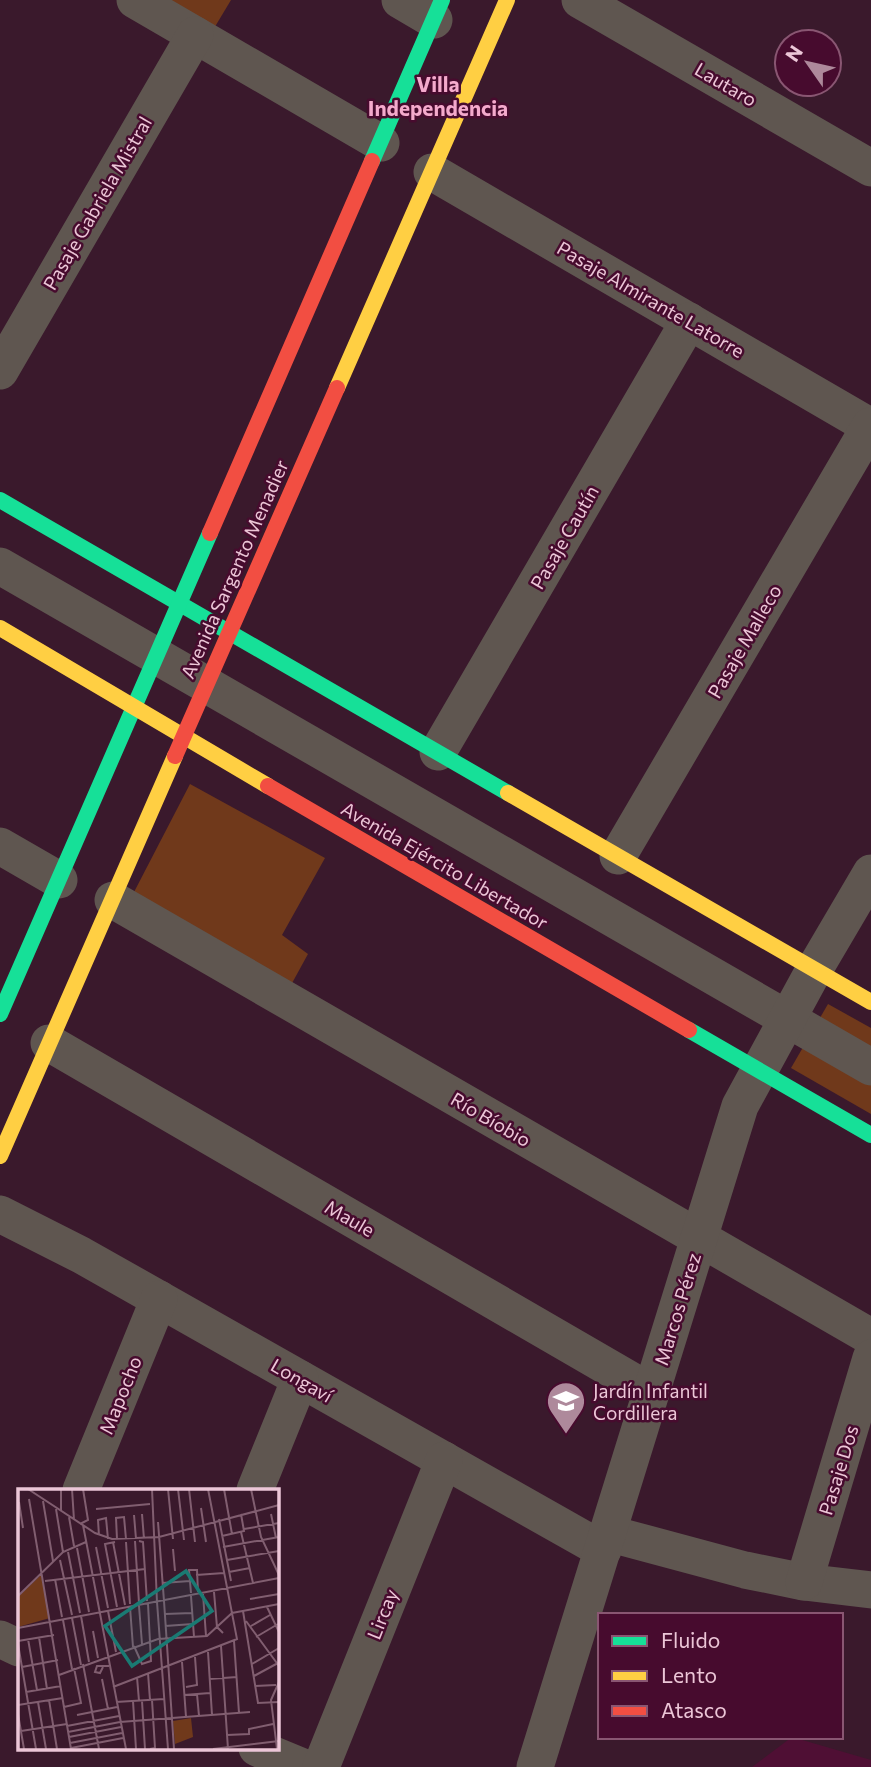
<svg xmlns="http://www.w3.org/2000/svg" width="871" height="1767" font-family="Commissioner,sans-serif">
  <style>
    .built { fill: #4f0f34 }
    .green { fill: #70391b }
    .lines { fill: none; stroke-linecap: round; stroke-linejoin: round }
    .street { stroke: #5f5650; stroke-width: 37 }
    .fast { stroke: #16e098; stroke-width: 16 }
    .slow { stroke: #ffcf43; stroke-width: 16 }
    .jam { stroke: #f24e42; stroke-width: 16 }
    .labels { text-anchor: middle; dominant-baseline: central; stroke-width: 5; stroke-linejoin: round; paint-order: stroke }
    .street-label { font-size: 19px; fill: #ecc6d7; stroke: #470b2e }
    .poi-label { font-size: 19px; fill: #ecc6d7; stroke: #470b2e; text-anchor: start }
    .neighbourhood-label { font-size: 21px; font-weight: bold; fill: #f4aacc; stroke: #470b2e }
    .inset-road { fill: none; stroke: #815e70; stroke-width: 2 }
    .view { fill: #1a7a73; fill-opacity: 0.15; stroke: #1a7a73; stroke-width: 3.5 }
    .inset-edge { fill: none; stroke: #ecc6d7; stroke-width: 3.5 }
  </style>
  <rect width="100%" height="100%" fill="#3a192c"/>
  <!-- built -->
  <polygon class="built" points="792,1737 871,1760 871,1767 752,1767"/>
  <!-- green -->
  <g class="green">
    <polygon points="161,0 231,0 213,30"/>
    <polygon points="190,784 325,858 282,935 308,954 291,985 133,894"/>
    <polygon points="828,1004 871,1028 871,1114 791,1068"/>
  </g>
  <g class="lines">
    <!-- street -->
    <g class="street">
      <polyline points="135,0 381,143"/>
      <polyline points="400,0 434,20"/>
      <polyline points="580,0 871,168"/>
      <polyline points="432,172 871,427"/>
      <polyline points="0,371 195,35"/>
      <polyline points="0,566 871,1067"/>
      <polyline points="438,752 689,321"/>
      <polyline points="0,846 59,880"/>
      <polyline points="618,856 870,426"/>
      <polyline points="113,900 871,1337"/>
      <polyline points="49,1043 651,1392"/>
      <polyline points="0,1214 81,1255 603,1550"/>
      <polyline points="81,1490 159,1299"/>
      <polyline points="255,1490 300,1379"/>
      <polyline points="607,1533 745,1570 804,1582 871,1590"/>
      <polyline points="804,1582 871,1358"/>
      <polyline points="0,1639 19,1648"/>
      <polyline points="257,1748 303,1767"/>
      <polyline points="321,1767 444,1460"/>
      <polyline points="535,1767 740,1106 814,970 871,873"/>
    </g>
    <!-- fast -->
    <g class="fast">
      <polyline points="372,161 442,0"/>
      <polyline points="0,500 508,793"/>
      <polyline points="0,1014 210,533"/>
      <polyline points="689,1030 871,1135"/>
    </g>
    <!-- slow -->
    <g class="slow">
      <polyline points="337,388 507,0"/>
      <polyline points="0,628 268,786"/>
      <polyline points="508,793 871,1002"/>
      <polyline points="0,1156 175,756"/>
    </g>
    <!-- jam -->
    <g class="jam">
      <polyline points="210,533 372,161"/>
      <polyline points="175,756 337,388"/>
      <polyline points="268,786 689,1030"/>
    </g>
  </g>
  <!-- icons -->
  <defs>
    <g id="school-pin" transform="scale(2.0125)"><path d="M0 17L-7.5 6A9.5 9.5 0 1 1 7.5 6Z" fill="#ae899b" stroke="#470b2e"/><path d="M0-5L7-2L0 1L-7-2ZM-4 1L0 2.5L4 1V4Q0 6-4 4Z" fill="#fff"/></g>
  </defs>
  <g fill-rule="evenodd">
    <use href="#school-pin" x="566" y="1401"/>
  </g>
  <g class="labels">
    <!-- street labels -->
    <g class="street-label">
      <text transform="translate(726 84) rotate(30)">Lautaro</text>
      <text transform="translate(97 203) rotate(-60)">Pasaje Gabriela Mistral</text>
      <text transform="translate(651 299) rotate(30)">Pasaje Almirante Latorre</text>
      <text transform="translate(564 537) rotate(-60)">Pasaje Cautín</text>
      <text transform="translate(234 569) rotate(-66)">Avenida Sargento Menadier</text>
      <text transform="translate(744 641) rotate(-60)">Pasaje Malleco</text>
      <text transform="translate(445 865) rotate(30)">Avenida Ejército Libertador</text>
      <text transform="translate(491 1119) rotate(30)">Río Bíobio</text>
      <text transform="translate(350 1218) rotate(30)">Maule</text>
      <text transform="translate(677 1309) rotate(-73)">Marcos Pérez</text>
      <text transform="translate(302 1380) rotate(30)">Longaví</text>
      <text transform="translate(120 1395) rotate(-68)">Mapocho</text>
      <text transform="translate(838 1470) rotate(-73)">Pasaje Dos</text>
      <text transform="translate(382 1614) rotate(-68)">Lircay</text>
    </g>
    <!-- poi labels -->
    <g class="poi-label">
      <text x="593" y="1390">Jardín Infantil<tspan x="593" dy="22">Cordillera</tspan></text>
    </g>
    <!-- neighbourhood labels -->
    <g class="neighbourhood-label">
      <text x="438" y="83">Villa<tspan x="438" dy="24">Independencia</tspan></text>
    </g>
  </g>
  <!-- overview -->
  <g transform="translate(18 1489)">
    <rect width="261" height="261" fill="#3a192c"/>
    <path d="M23,86l9,43 -32,9v-30zM173,229l2,19 -18,7 -2,-23z" fill="#70391b"/>
    <path class="inset-road" d="M10,0l67,44 17,6 47,-2 120,-32M43,0v23M54,0l2,31M134,0l5,113M150,0l5,50M160,0l6,51M171,0l6,53M206,0l8,45M233,0l10,48 18,38M11,10l42,250M25,12l10,60M1,13l4,26M183,19l5,34M38,20l7,43M78,20l54,-5M124,25l2,25M253,25l5,24M116,26l2,24M51,28l5,29M201,30l12,62M140,33l6,79M62,35l8,-4 -5,-31M65,36l43,224M226,40l35,-6M223,43l12,51M81,47l-1,-16 8,-2 2,21M204,47l22,-5 -3,-17M99,50l-1,-21 8,-1 2,22M117,52l4,62M121,52l4,1 4,59M95,53l12,63M97,53l-10,2 12,63M108,53l4,62M78,58l12,61M205,58l56,-10M59,59l12,64M155,60l2,22M50,63l12,61M42,71l12,55M209,71l52,-9M211,83l21,-4M178,86l28,-2M37,90l7,38M27,92l100,-12M144,94l28,-2M196,103l3,35 6,6M173,104l-2,-23h8l1,22M185,105l3,42M0,107l45,-44 23,-10M173,107l3,41M232,110l29,-5M146,112l10,148M139,113l11,147M121,117l3,38M112,118l3,40M249,118l12,25M90,122l8,41M225,122l15,92 21,-1M147,125l27,-1M63,127l8,46M54,129l9,47M45,131l9,49M228,132l33,45M147,137l28,-2M233,137l19,-11M0,139l261,-50M75,142l5,27M21,148l8,52M238,148l22,-13M10,150l9,51M0,152l36,-6M216,152l5,72M0,155l18,105M116,157l8,18 9,-3 -3,-57M203,157l7,103M190,163l4,63M164,173l4,55M65,175l16,85M234,175l27,-16M4,178l36,-7M85,178l-3,6 -5,-1 2,-6h12M130,184l2,27M41,186l99,-36 49,-3 25,-23 47,-9M236,187l24,-13M119,188l2,24M84,190l6,30M191,190l28,-2M237,197l21,-1M95,198l124,-48 -29,-150M168,198l11,-2 -2,-28M8,203l35,-6M179,205l2,22M166,206l26,-2M31,211l8,49M115,212l3,48M124,212l3,48M20,213l8,47M98,213l48,-3M0,216l45,-7M46,218l17,-4 -7,-35M0,225l6,35M59,226l40,-8M49,237l52,-10M3,242l46,-7M50,243l52,-10 130,-10M209,246l22,-1v-5l24,-5M51,248l52,-10M52,254l52,-10M53,259l52,-10M132,260l5,-1 -3,-48M195,260l66,-8M259,260l-6,-49 8,-18"/>
    <path class="view" d="M168,82l26,40 -80,55 -27,-40z"/>
    <rect width="261" height="261" class="inset-edge"/>
  </g>
  <!-- legend -->
  <rect x="598" y="1613" width="245" height="126" fill="#470b2e" stroke="#895672" stroke-width="2"/>
  <rect x="612" y="1636" width="35" height="10" fill="#16e098" stroke="#895672" stroke-width="2"/>
  <text x="661" y="1648" font-size="21" fill="#ecc6d7">Fluido</text>
  <rect x="612" y="1671" width="35" height="10" fill="#ffcf43" stroke="#895672" stroke-width="2"/>
  <text x="661" y="1683" font-size="21" fill="#ecc6d7">Lento</text>
  <rect x="612" y="1706" width="35" height="10" fill="#f24e42" stroke="#895672" stroke-width="2"/>
  <text x="661" y="1718" font-size="21" fill="#ecc6d7">Atasco</text>
  <!-- north arrow -->
  <g transform="translate(808 63) rotate(304)"><circle r="33" fill="#470b2e" stroke="#895672" stroke-width="2"/>
  <path d="M0-5L12 26L0 18L-12 26Z" fill="#ae899b"/>
  <text y="-10" font-size="19" font-weight="bold" text-anchor="middle" fill="#ecc6d7">N</text>
  </g>
</svg>
